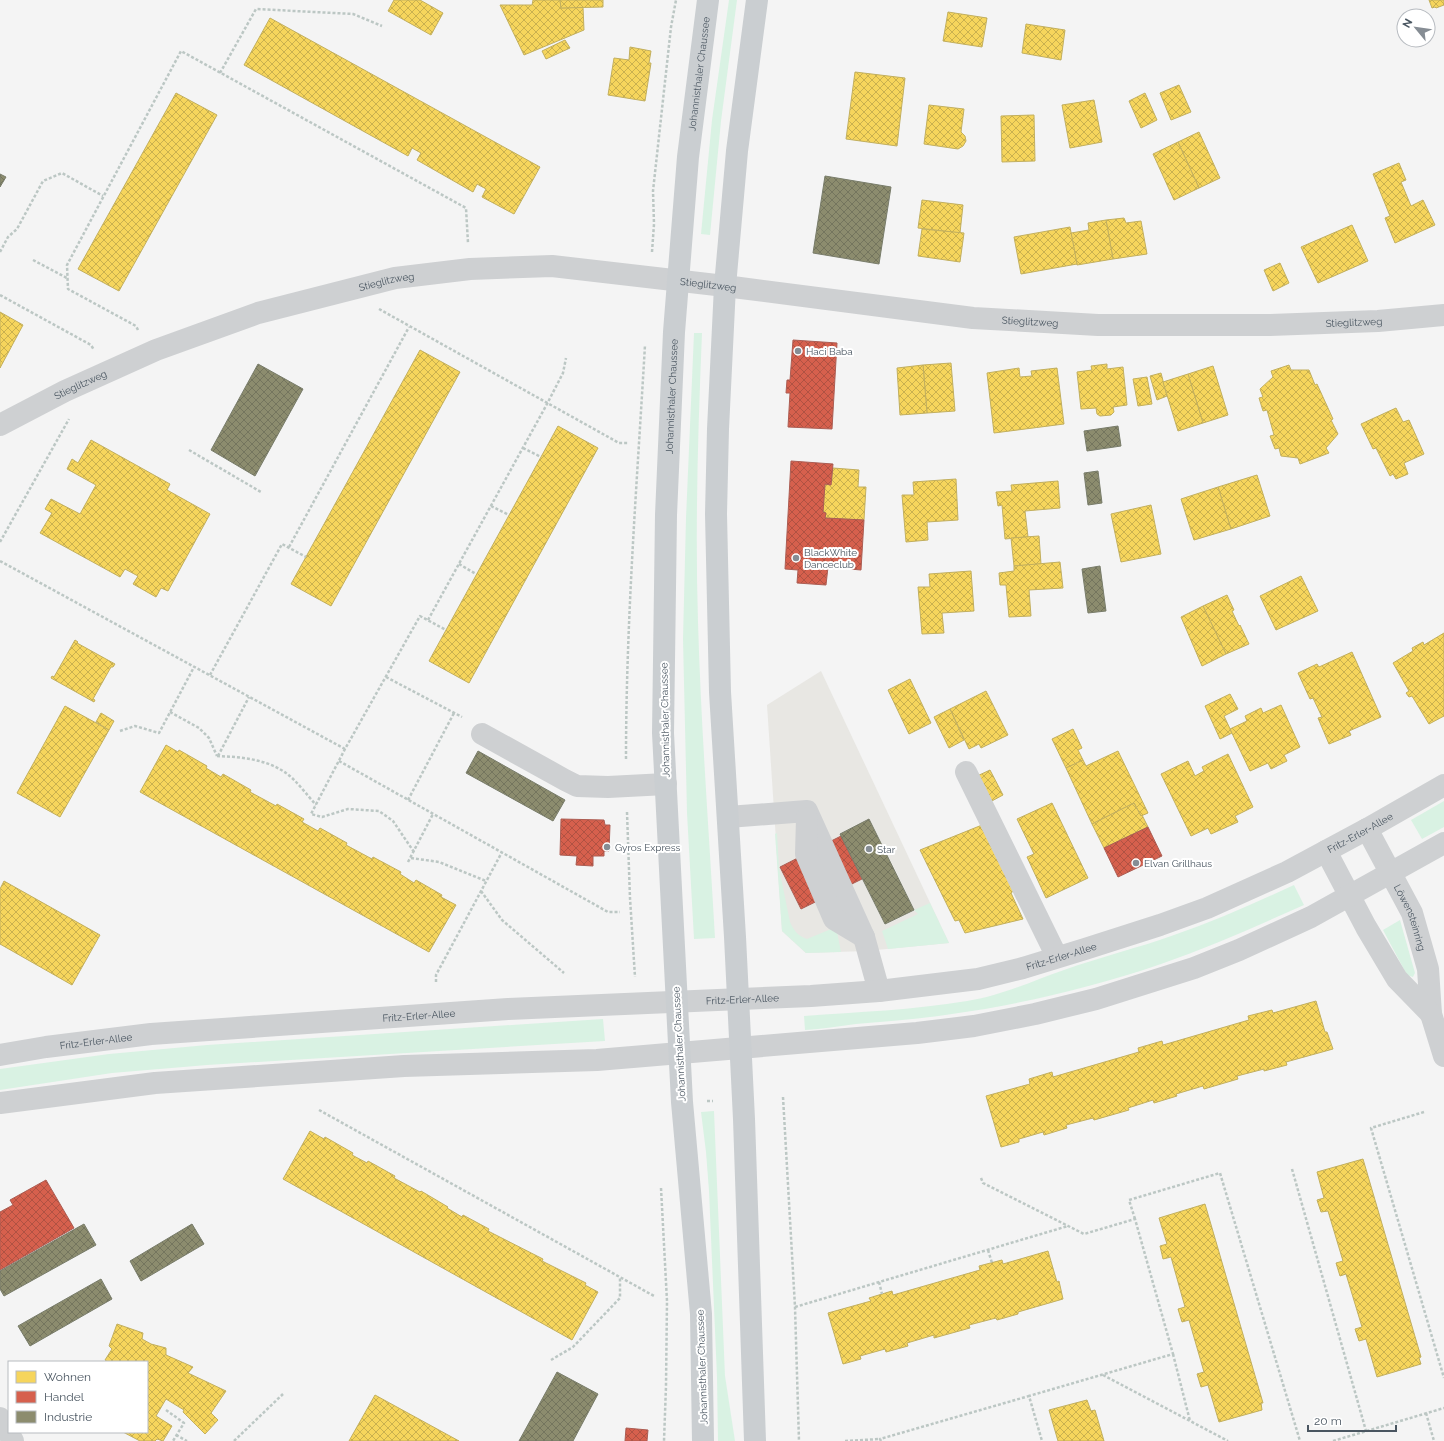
<svg xmlns="http://www.w3.org/2000/svg" width="1444" height="1441" font-family="Raleway,sans-serif">
  <style>
    .commercial { fill: #e8e7e3 }
    .green { fill: #d9f2e3 }
    .homes { fill: url(#homes-cross-hatch); stroke: #c2af5e }
    .shops { fill: url(#shops-cross-hatch); stroke: #ac5d53 }
    .industry { fill: url(#industry-cross-hatch); stroke: #787c6a }
    .lines { fill: none; stroke-linecap: round; stroke-linejoin: round }
    .path { stroke: #bcc7c4; stroke-width: 2.5; stroke-dasharray: 3 2; stroke-linecap: butt }
    .minor { stroke: #ced0d2; stroke-width: 22 }
    .major { stroke: #caced1; stroke-width: 22 }
    .poi-dot { fill: #868d94; stroke: #fff; stroke-width: 1.5 }
    .labels { text-anchor: middle; dominant-baseline: central; stroke-width: 4; stroke-linejoin: round; paint-order: stroke }
    .street-label { font-size: 10px; fill: #4a5661; stroke: #fff }
    .poi-label { font-size: 10px; fill: #4a5661; stroke: #fff; text-anchor: start }
  </style>
  <defs>
    <pattern id="homes-cross-hatch" width="8" height="8" patternUnits="userSpaceOnUse"><rect width="8" height="8" fill="#f6d55c"/><path d="M0 0l8 8M0 8l8-8" fill="none" stroke="#c9b04f"/></pattern>
    <pattern id="shops-cross-hatch" width="8" height="8" patternUnits="userSpaceOnUse"><rect width="8" height="8" fill="#d6604d"/><path d="M0 0l8 8M0 8l8-8" fill="none" stroke="#b05243"/></pattern>
    <pattern id="industry-cross-hatch" width="8" height="8" patternUnits="userSpaceOnUse"><rect width="8" height="8" fill="#8c8c6e"/><path d="M0 0l8 8M0 8l8-8" fill="none" stroke="#74755e"/></pattern>
  </defs>
  <rect width="100%" height="100%" fill="#f4f4f4"/>
  <!-- commercial -->
  <polygon class="commercial" points="821,671 949,943 866,951 806,953 782,931 767,705"/>
  <!-- green -->
  <g class="green">
    <polygon points="729,0 737,0 721,121 710,235 701,234 712,120"/>
    <path d="M694,333h8c-4,96 -7,193 -4,289 3,105 11,210 17,316l-21,1 -7,-126 -4,-174 3,-121z"/>
    <polygon points="1444,801 1444,827 1422,839 1411,820"/>
    <path d="M777,833l2,35 11,54c4,9 8,14 17,17l29,-12 5,25 -35,1 -24,-22 -7,-97z"/>
    <path d="M1294,885l10,20c-47,21 -94,42 -143,59 -67,23 -138,40 -209,50 -32,5 -64,7 -96,10 -17,2 -34,5 -51,6l-1,-14c54,-4 109,-6 163,-15 34,-5 65,-20 97,-31 36,-13 74,-22 110,-35 41,-14 81,-32 120,-50z"/>
    <polygon points="930,903 949,943 888,949 882,931 918,914 914,910"/>
    <polygon points="1400,920 1415,973 1413,977 1407,975 1383,930"/>
    <polygon points="603,1019 605,1041 207,1065 112,1073 0,1090 0,1069 109,1054 207,1045"/>
    <polygon points="714,1111 725,1376 735,1441 718,1441 717,1377 709,1191 706,1152 701,1112"/>
  </g>
  <!-- homes -->
  <g class="homes">
    <polygon points="394,0 420,0 443,13 431,35 388,11"/>
    <polygon points="533,0 560,0 561,8 583,7 584,30 524,55 500,5 532,5"/>
    <polygon points="560,0 603,0 603,7 561,8"/>
    <polygon points="1429,0 1444,0 1444,5 1436,8 1435,7 1432,8"/>
    <polygon points="948,12 987,18 982,47 943,41"/>
    <polygon points="270,18 540,167 514,214 482,197 486,189 477,184 473,192 417,160 421,153 412,148 408,156 244,65"/>
    <polygon points="1026,24 1065,30 1061,60 1022,53"/>
    <polygon points="565,40 570,48 546,59 542,51"/>
    <polygon points="630,47 651,51 649,63 651,63 645,101 608,95 614,58 629,60"/>
    <polygon points="855,72 905,78 897,146 846,139"/>
    <polygon points="1179,85 1191,112 1171,120 1160,93"/>
    <polygon points="176,93 217,115 119,291 78,269"/>
    <polygon points="1145,93 1157,120 1141,128 1129,101"/>
    <polygon points="1094,100 1102,142 1070,148 1062,105"/>
    <polygon points="929,105 964,109 961,132 965,136 966,141 963,146 958,149 924,144"/>
    <polygon points="1034,115 1035,161 1002,162 1001,116"/>
    <polygon points="1199,132 1220,178 1199,188 1178,142"/>
    <polygon points="1178,142 1199,188 1174,200 1153,154"/>
    <polygon points="1399,163 1406,180 1401,182 1411,206 1423,200 1435,225 1395,243 1385,218 1390,216 1373,174"/>
    <polygon points="922,200 963,205 960,233 918,228"/>
    <polygon points="1124,218 1126,223 1141,221 1147,254 1113,259 1106,220"/>
    <polygon points="1106,220 1113,259 1077,265 1071,233 1089,230 1088,223"/>
    <polygon points="1352,225 1368,261 1318,283 1301,247"/>
    <polygon points="1070,227 1077,264 1021,274 1014,237"/>
    <polygon points="922,229 964,233 960,262 918,256"/>
    <polygon points="1280,263 1289,283 1273,291 1264,270"/>
    <polygon points="0,312 23,325 0,368"/>
    <polygon points="420,350 460,372 331,606 291,584"/>
    <polygon points="951,363 955,411 927,413 923,365"/>
    <polygon points="1107,364 1107,369 1123,367 1127,405 1113,407 1114,412 1111,415 1100,416 1097,414 1096,408 1081,409 1077,372 1092,370 1091,366"/>
    <polygon points="923,365 927,413 900,415 897,368"/>
    <polygon points="1289,365 1291,370 1309,370 1315,385 1317,384 1333,419 1331,420 1338,434 1326,448 1329,453 1300,464 1298,458 1281,456 1279,448 1275,449 1270,436 1274,435 1267,410 1263,411 1259,398 1263,397 1260,389 1273,377 1271,371"/>
    <polygon points="1213,366 1228,415 1203,423 1188,374"/>
    <polygon points="1019,368 1020,377 1032,376 1031,371 1057,368 1064,424 994,433 987,373"/>
    <polygon points="1161,373 1167,396 1157,400 1150,376"/>
    <polygon points="1188,374 1203,423 1178,431 1163,382"/>
    <polygon points="1147,377 1152,404 1138,406 1133,379"/>
    <polygon points="1396,408 1403,422 1409,420 1424,454 1404,463 1408,474 1396,479 1393,474 1390,476 1376,448 1373,449 1361,424"/>
    <polygon points="558,426 598,448 469,683 429,661"/>
    <polygon points="91,440 170,484 167,490 210,514 168,591 161,588 156,597 133,584 138,576 125,569 120,577 40,533 52,513 45,509 51,499 80,514 96,485 67,469 72,459 78,463"/>
    <polygon points="833,468 859,470 858,487 866,487 864,520 825,518 826,513 823,512 825,484 831,485"/>
    <polygon points="1257,475 1270,516 1231,529 1218,487"/>
    <polygon points="956,479 958,520 927,522 928,540 906,542 902,495 914,495 913,482"/>
    <polygon points="1058,481 1060,508 1025,511 1028,537 1005,539 1002,505 998,506 996,492 1012,491 1011,485"/>
    <polygon points="1218,487 1231,529 1194,540 1181,499"/>
    <polygon points="1151,505 1161,554 1121,562 1111,514"/>
    <polygon points="1039,536 1041,564 1014,566 1011,538"/>
    <polygon points="1060,562 1063,588 1029,590 1031,616 1009,617 1006,585 1000,585 999,573 1014,571 1014,566"/>
    <polygon points="971,571 974,611 942,613 944,633 922,634 918,587 930,587 929,574"/>
    <polygon points="1301,576 1318,611 1276,630 1260,596"/>
    <polygon points="1227,595 1234,610 1232,611 1239,626 1240,625 1249,644 1226,654 1203,606"/>
    <polygon points="1203,606 1226,654 1202,666 1181,617"/>
    <polygon points="1444,633 1444,716 1429,724 1412,696 1409,697 1406,693 1409,691 1393,663 1413,651 1412,648 1423,642 1424,645"/>
    <polygon points="75,640 78,642 77,643 115,664 113,667 111,667 93,699 95,700 94,702 51,678 52,676 54,677"/>
    <polygon points="1352,652 1381,717 1349,731 1351,735 1329,744 1318,718 1322,717 1313,698 1310,699 1298,673 1317,664 1319,667"/>
    <polygon points="910,679 931,723 909,734 888,690"/>
    <polygon points="986,691 1008,735 981,748 979,744 969,749 950,709"/>
    <polygon points="1230,694 1238,709 1224,716 1232,733 1220,739 1205,706"/>
    <polygon points="1281,705 1300,747 1284,755 1287,761 1271,769 1268,763 1250,771 1230,729 1247,721 1245,716 1261,708 1263,713"/>
    <polygon points="65,706 109,730 60,817 17,793"/>
    <polygon points="950,709 964,740 949,748 934,717"/>
    <polygon points="101,713 114,721 109,730 96,722"/>
    <polygon points="1073,729 1082,748 1078,750 1083,760 1066,768 1052,739"/>
    <polygon points="166,745 178,752 179,750 207,766 206,768 221,777 223,774 251,790 250,792 276,806 277,804 304,819 302,822 318,831 320,828 347,843 346,845 372,859 373,857 401,872 400,874 414,883 416,880 442,895 441,897 456,905 429,952 140,792"/>
    <polygon points="1118,751 1148,813 1141,816 1134,803 1092,824 1066,768 1083,760 1086,766"/>
    <polygon points="1228,754 1253,807 1235,816 1238,822 1211,834 1208,828 1191,836 1161,774 1188,761 1195,776 1204,771 1202,767"/>
    <polygon points="990,770 1003,795 988,803 975,777"/>
    <polygon points="1052,803 1088,878 1046,898 1027,857 1034,854 1017,819"/>
    <polygon points="1134,803 1141,816 1142,815 1148,827 1104,848 1092,824"/>
    <polygon points="987,823 1017,888 1011,893 1023,919 965,933 959,920 955,921 920,850"/>
    <polygon points="4,881 100,935 72,985 0,944 0,889"/>
    <polygon points="1316,1001 1325,1032 1327,1032 1333,1049 1286,1062 1287,1065 1264,1071 1264,1069 1237,1076 1238,1079 1204,1089 1203,1086 1176,1094 1177,1096 1154,1103 1153,1100 1128,1108 1129,1110 1094,1120 1093,1118 1066,1125 1067,1128 1044,1135 1043,1132 1019,1139 1019,1142 1001,1147 986,1096 1030,1084 1029,1079 1052,1072 1053,1077 1139,1052 1138,1048 1162,1041 1163,1045 1249,1020 1248,1016 1272,1010 1273,1013"/>
    <polygon points="310,1131 324,1139 325,1137 353,1153 352,1155 367,1163 368,1161 395,1176 394,1178 420,1192 421,1191 448,1207 447,1208 462,1217 463,1215 489,1229 488,1231 543,1259 542,1261 586,1283 585,1285 598,1292 572,1340 283,1179"/>
    <polygon points="1363,1159 1421,1357 1419,1358 1421,1364 1377,1377 1366,1339 1359,1341 1355,1329 1362,1327 1346,1274 1340,1276 1336,1263 1343,1261 1328,1211 1321,1212 1317,1200 1324,1198 1317,1172"/>
    <polygon points="1205,1204 1263,1403 1261,1403 1262,1410 1219,1422 1208,1385 1201,1387 1197,1374 1204,1372 1189,1320 1182,1322 1178,1309 1185,1307 1171,1257 1163,1259 1160,1246 1167,1244 1159,1218"/>
    <polygon points="1048,1251 1057,1282 1059,1281 1063,1299 1018,1312 1018,1314 997,1320 996,1318 969,1325 970,1328 934,1338 934,1335 907,1343 908,1346 886,1352 885,1349 860,1356 861,1359 843,1364 828,1313 871,1301 869,1298 882,1294 892,1291 893,1295 980,1270 979,1266 1002,1260 1003,1264"/>
    <polygon points="117,1324 143,1333 142,1339 151,1344 166,1348 166,1355 193,1367 188,1373 226,1391 211,1413 218,1420 205,1434 183,1412 184,1410 166,1399 156,1416 172,1426 163,1441 157,1439 155,1441 140,1441 123,1432 147,1432 147,1362 108,1362 105,1360 112,1349 109,1346"/>
    <polygon points="375,1395 459,1441 349,1441"/>
    <polygon points="1087,1400 1091,1411 1095,1410 1104,1441 1058,1441 1049,1410"/>
  </g>
  <!-- shops -->
  <g class="shops">
    <polygon points="793,340 837,343 832,429 788,427 790,393 786,393 787,380 790,380"/>
    <polygon points="791,461 833,464 831,485 825,484 823,512 826,513 825,518 864,520 861,570 828,567 826,585 797,583 798,570 785,569"/>
    <polygon points="561,819 604,820 605,825 610,825 609,851 604,851 604,856 593,856 593,866 576,865 577,856 560,855"/>
    <polygon points="1148,827 1162,856 1118,877 1104,848"/>
    <polygon points="841,836 862,879 801,909 780,867"/>
    <polygon points="46,1180 74,1228 0,1270 0,1212 13,1205 10,1200"/>
    <polygon points="626,1428 648,1430 647,1441 625,1441"/>
  </g>
  <!-- industry -->
  <g class="industry">
    <polygon points="0,174 6,177 0,187"/>
    <polygon points="825,176 891,187 879,264 813,253"/>
    <polygon points="258,364 303,389 255,476 211,450"/>
    <polygon points="1118,426 1121,446 1087,451 1084,431"/>
    <polygon points="1098,471 1102,503 1088,505 1084,473"/>
    <polygon points="1100,566 1106,611 1088,613 1082,569"/>
    <polygon points="478,751 565,800 553,821 466,773"/>
    <polygon points="869,819 914,910 885,924 840,834"/>
    <polygon points="84,1224 96,1245 4,1296 0,1289 0,1271"/>
    <polygon points="192,1224 204,1244 141,1281 130,1261"/>
    <polygon points="101,1279 112,1299 30,1346 18,1326"/>
    <polygon points="557,1372 598,1394 573,1441 519,1441"/>
  </g>
  <g class="lines">
    <!-- path -->
    <g class="path">
      <polyline points="220,73 256,9 353,14 382,26"/>
      <polyline points="0,252 8,237 17,229 43,181 62,173 103,196"/>
      <polyline points="652,252 654,224 653,191 671,27 676,0"/>
      <polyline points="33,260 67,278"/>
      <polyline points="0,295 91,345 94,350"/>
      <polyline points="379,309 619,443 629,443"/>
      <polyline points="138,330 136,326 68,289 67,265 181,51 466,208 468,243"/>
      <polyline points="523,448 541,457"/>
      <polyline points="189,450 261,492"/>
      <polyline points="491,506 509,515"/>
      <polyline points="0,542 69,419"/>
      <polyline points="289,547 409,327"/>
      <polyline points="0,561 345,749"/>
      <polyline points="459,564 476,574"/>
      <polyline points="428,620 547,404 563,373 566,358"/>
      <polyline points="210,675 282,544 306,557"/>
      <polyline points="386,677 462,717"/>
      <polyline points="170,712 199,728 209,738 217,756"/>
      <polyline points="120,731 135,726 159,733 194,667"/>
      <path d="M217,756c24,1 49,3 69,17 9,6 22,23 30,32"/>
      <polyline points="218,756 249,697"/>
      <path d="M626,759c0,-138 11,-276 19,-414"/>
      <polyline points="339,761 608,912 620,912"/>
      <polyline points="408,800 454,713"/>
      <polyline points="627,812 630,898 635,977"/>
      <polyline points="414,852 393,821 379,811 348,809 322,817 311,814 345,749 420,616 446,630"/>
      <polyline points="411,858 439,862 486,881"/>
      <polyline points="408,862 433,814"/>
      <polyline points="481,891 502,920 564,973"/>
      <polyline points="436,982 436,975 502,852"/>
      <polyline points="783,1097 795,1307 799,1441"/>
      <polyline points="707,1101 713,1101"/>
      <polyline points="319,1110 654,1296"/>
      <polyline points="1424,1112 1371,1128 1444,1378"/>
      <polyline points="1292,1169 1366,1431"/>
      <polyline points="981,1178 983,1183 1084,1234 1135,1219 1173,1354 1029,1396"/>
      <polyline points="661,1188 667,1301 666,1386 664,1441"/>
      <polyline points="1135,1219 1129,1200 1220,1173 1300,1441"/>
      <polyline points="988,1250 992,1263"/>
      <polyline points="879,1282 882,1294"/>
      <polyline points="795,1307 1068,1226"/>
      <polyline points="1173,1354 1190,1421"/>
      <polyline points="551,1360 573,1347 620,1298 620,1278"/>
      <polyline points="1103,1375 1228,1441"/>
      <polyline points="166,1410 184,1423 173,1441"/>
      <polyline points="1426,1413 1434,1441"/>
      <polyline points="176,1435 187,1441"/>
      <polyline points="234,1441 283,1394"/>
      <polyline points="845,1441 880,1439"/>
      <polyline points="881,1441 880,1439 1029,1396 1042,1441"/>
      <polyline points="1333,1441 1444,1408"/>
    </g>
    <!-- minor -->
    <g class="minor">
      <path id="s1" d="M0,425l65,-34 91,-41 102,-37 137,-35 75,-9 82,-3 173,20 248,32 90,5 35,2h172l108,-4 66,-6"/>
      <polyline points="482,734 565,780 577,786 608,787 666,784"/>
      <polyline points="966,772 1057,957"/>
      <polyline points="728,817 807,811 864,937 879,991"/>
      <polyline points="807,818 806,854 834,919 864,937"/>
      <path id="s2" d="M1367,829l45,84 16,56 3,45 13,42"/>
      <polyline points="1326,851 1366,927 1397,979 1431,1014"/>
      <path id="s3" d="M0,1055l46,-8 105,-13 357,-25 303,-13 68,-5 99,-12 45,-11 62,-19 75,-24 47,-17 80,-36 80,-43 77,-44"/>
      <polyline points="0,1103 155,1083 404,1066 597,1060 917,1033 974,1026 1035,1014 1096,999 1194,968 1239,950 1311,917 1444,843"/>
      <polyline points="0,1418 13,1441"/>
    </g>
    <!-- major -->
    <g class="major">
      <path id="s4" d="M703,1441l-2,-127 -19,-212 -19,-369 3,-218 8,-183 14,-175 20,-157"/>
      <polyline points="755,1441 744,1119 735,937 720,692 716,514 718,429 725,286 737,151 757,0"/>
    </g>
  </g>
  <!-- markers -->
  <g class="poi-dot">
    <circle cx="798" cy="351" r="4"/>
    <circle cx="796" cy="558" r="4"/>
    <circle cx="607" cy="847" r="4"/>
    <circle cx="869" cy="849" r="4"/>
    <circle cx="1136" cy="863" r="4"/>
  </g>
  <g class="labels">
    <!-- street labels -->
    <g class="street-label">
      <text stroke="none"><textPath href="#s4" startOffset="1370">Johannisthaler Chaussee</textPath></text>
      <text stroke="none"><textPath href="#s1" startOffset="414">Stieglitzweg</textPath></text>
      <text stroke="none"><textPath href="#s1" startOffset="738">Stieglitzweg</textPath></text>
      <text stroke="none"><textPath href="#s1" startOffset="1062">Stieglitzweg</textPath></text>
      <text stroke="none"><textPath href="#s1" startOffset="1386">Stieglitzweg</textPath></text>
      <text stroke="none"><textPath href="#s1" startOffset="90">Stieglitzweg</textPath></text>
      <text stroke="none"><textPath href="#s4" startOffset="1046">Johannisthaler Chaussee</textPath></text>
      <text transform="translate(665 720) rotate(-91)">Johannisthaler Chaussee</text>
      <text stroke="none"><textPath href="#s3" startOffset="1392">Fritz-Erler-Allee</textPath></text>
      <text stroke="none"><textPath href="#s2" startOffset="99">Löwensteinring</textPath></text>
      <text stroke="none"><textPath href="#s3" startOffset="1068">Fritz-Erler-Allee</textPath></text>
      <text stroke="none"><textPath href="#s3" startOffset="745">Fritz-Erler-Allee</textPath></text>
      <text stroke="none"><textPath href="#s3" startOffset="421">Fritz-Erler-Allee</textPath></text>
      <text stroke="none"><textPath href="#s3" startOffset="97">Fritz-Erler-Allee</textPath></text>
      <text transform="translate(679 1044) rotate(-93)">Johannisthaler Chaussee</text>
      <text transform="translate(702 1367) rotate(-92)">Johannisthaler Chaussee</text>
    </g>
    <!-- poi labels -->
    <g class="poi-label">
      <text x="806" y="351">Haci Baba</text>
      <text x="804" y="552">BlackWhite<tspan x="804" dy="12">Danceclub</tspan></text>
      <text x="615" y="847">Gyros Express</text>
      <text x="877" y="849">Star</text>
      <text x="1144" y="863">Elvan Grillhaus</text>
    </g>
  </g>
  <!-- legend -->
  <rect x="8" y="1361" width="140" height="72" fill="#ffffff" stroke="#b7bbc0"/>
  <rect x="16" y="1371" width="20" height="12" fill="#f6d55c" stroke="#b7bbc0"/>
  <text x="44" y="1381" font-size="12" fill="#4a5661">Wohnen</text>
  <rect x="16" y="1391" width="20" height="12" fill="#d6604d" stroke="#b7bbc0"/>
  <text x="44" y="1401" font-size="12" fill="#4a5661">Handel</text>
  <rect x="16" y="1411" width="20" height="12" fill="#8c8c6e" stroke="#b7bbc0"/>
  <text x="44" y="1421" font-size="12" fill="#4a5661">Industrie</text>
  <!-- north arrow -->
  <g transform="translate(1416 28) rotate(299)"><circle r="19" fill="#ffffff" stroke="#b7bbc0"/>
  <path d="M0-3L7 15L0 10L-7 15Z" fill="#868d94"/>
  <text y="-6" font-size="11" font-weight="bold" text-anchor="middle" fill="#4a5661">N</text>
  </g>
  <!-- scale -->
  <path d="M1308 1425v6h88v-6" fill="none" stroke="#4a5661" stroke-width="2"/>
  <text x="1314" y="1425" font-size="12" fill="#4a5661" stroke="#ffffff" stroke-width="3" paint-order="stroke">20 m</text>
</svg>
